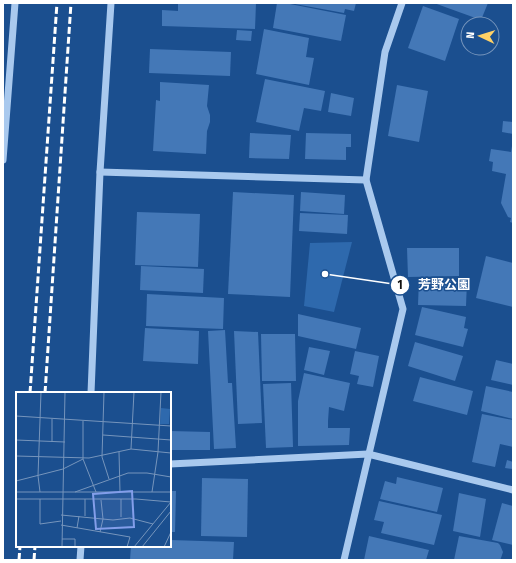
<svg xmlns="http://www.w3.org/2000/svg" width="516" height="563" font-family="'Fira Sans Condensed','Noto Sans JP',sans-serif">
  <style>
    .green { fill: #2e69ad }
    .building { fill: #4478b7 }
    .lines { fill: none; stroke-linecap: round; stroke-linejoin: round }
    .minor { stroke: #a9c9ee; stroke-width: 7 }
    .rail { stroke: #fff; stroke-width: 3; stroke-dasharray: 7 3; stroke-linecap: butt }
    .inset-road { fill: none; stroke: #7695bc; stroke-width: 1 }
    .view { fill: #839eea; fill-opacity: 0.15; stroke: #839eea; stroke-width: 2 }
    .inset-edge { fill: none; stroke: #fff; stroke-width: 2 }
    .leader { fill: none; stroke: #fff; stroke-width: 1.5 }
    .callout-dot { fill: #fff; stroke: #1b4f8f; stroke-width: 1.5 }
    .mark-label { font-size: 12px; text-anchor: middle; font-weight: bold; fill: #111 }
    .callout-label { font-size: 13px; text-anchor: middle; font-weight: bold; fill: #fff; stroke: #1b4f8f; stroke-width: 3; stroke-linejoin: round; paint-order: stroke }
  </style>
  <rect width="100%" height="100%" fill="#1b4f8f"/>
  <!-- green -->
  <polygon class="green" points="352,242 334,312 304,306 310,243"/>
  <!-- building -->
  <g class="building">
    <polygon points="178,3 256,3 255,29 162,26 162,10 178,11"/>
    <polygon points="277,3 285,3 346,15 341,41 273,28"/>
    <polygon points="295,3 356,3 354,11 345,9 344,13 295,4"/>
    <polygon points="434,3 488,3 481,20"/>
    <polygon points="423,6 459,19 445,61 408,48"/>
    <polygon points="264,29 309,38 306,57 314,58 309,85 256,74"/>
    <polygon points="237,30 252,31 251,41 236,40"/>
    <polygon points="150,49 231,52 230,76 149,73"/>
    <polygon points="265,79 325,91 321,111 304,108 299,131 256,122"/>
    <polygon points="160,82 209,85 207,106 210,115 210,122 207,131 206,154 153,151 156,100 160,101"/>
    <polygon points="397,85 428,91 419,142 388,136"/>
    <polygon points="331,93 354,98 351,116 328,112"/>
    <polygon points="503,121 513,122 513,134 502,132"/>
    <polygon points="250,133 291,135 289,159 249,158"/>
    <polygon points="306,133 351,134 351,147 346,147 346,160 305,159"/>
    <polygon points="512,146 513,146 513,223 510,222 511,218 508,217 501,203 506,174 492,171 493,162 489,161 491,149 511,152"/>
    <polygon points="233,192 294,195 290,297 228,294"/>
    <polygon points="301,192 345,195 344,214 300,211"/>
    <polygon points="137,212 200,214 198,267 135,265"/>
    <polygon points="300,213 348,215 347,234 299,231"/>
    <polygon points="407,248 459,248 459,276 408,277"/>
    <polygon points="486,256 513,263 513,307 476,298"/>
    <polygon points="141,266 204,269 203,293 140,290"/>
    <polygon points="419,279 467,281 466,306 418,305"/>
    <polygon points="147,294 224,298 223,329 146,326"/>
    <polygon points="422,307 466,317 464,328 468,329 463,347 415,335"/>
    <polygon points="298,314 361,328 356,349 298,336"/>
    <polygon points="145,328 199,331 198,364 143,361"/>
    <polygon points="225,330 228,383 232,383 236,448 214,449 208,331"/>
    <polygon points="234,331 258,332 262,423 238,424"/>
    <polygon points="261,334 295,334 296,381 262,381"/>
    <polygon points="415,342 463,356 455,381 408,366"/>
    <polygon points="309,347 330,351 324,375 304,370"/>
    <polygon points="355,351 379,356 373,387 357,384 359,376 350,374"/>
    <polygon points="496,360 513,364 513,385 491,380"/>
    <polygon points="304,373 350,383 344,411 329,407 328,421 328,428 350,428 349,445 298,446 298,401"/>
    <polygon points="420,377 473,391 467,415 413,401"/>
    <polygon points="291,383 293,447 266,448 263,384"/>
    <polygon points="486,386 513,392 513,419 481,411"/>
    <polygon points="482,414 513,420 513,447 500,444 495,467 472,462"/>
    <polygon points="170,431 210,432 210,450 170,450"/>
    <polygon points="507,460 513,462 513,469 505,468"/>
    <polygon points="397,477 443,488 437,512 380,499 385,481 396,484"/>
    <polygon points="202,478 248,479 247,537 201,536"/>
    <polygon points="170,491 176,491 175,532 170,532"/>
    <polygon points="459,493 486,499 480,537 453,531"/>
    <polygon points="379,501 442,515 434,545 381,533 384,522 374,520"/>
    <polygon points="502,503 513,506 513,545 492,540"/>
    <polygon points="369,536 429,550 426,560 364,560"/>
    <polygon points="459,536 498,543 500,545 503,552 501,558 500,560 454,560"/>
    <polygon points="170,540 234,542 233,560 130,560 131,546 170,546"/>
  </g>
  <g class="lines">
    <!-- minor -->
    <g class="minor">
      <polyline points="3,160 15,3"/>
      <polyline points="100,172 366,180"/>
      <polyline points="91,393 100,172 111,3"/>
      <polyline points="170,464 368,454 513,490"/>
      <polyline points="80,560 81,546"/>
      <polyline points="344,560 403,309 366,180 385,52 402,3"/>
    </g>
    <!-- rail -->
    <g class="rail">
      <polyline points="30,393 57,3"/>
      <polyline points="45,393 71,3"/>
      <polyline points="19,560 20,546"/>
      <polyline points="34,560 35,546"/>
    </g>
  </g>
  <!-- overview -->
  <g transform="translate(16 392)">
    <rect width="155" height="155" fill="#1b4f8f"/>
    <path d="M145,16l9,1 -1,15h-9z" fill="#2e69ad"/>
    <path class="inset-road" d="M88,0l-2,65 7,22M0,24l155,10M67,29v38l13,33M87,43l68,5M0,48l49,2M36,50v-23M115,57l3,-57M103,60l1,40M0,64l73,2 42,-9 40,4M0,89l47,-12 20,-10M0,100h155M24,100l-2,-16 3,-84M59,100l53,-19h19l24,4M136,100l6,-40 3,-60M0,107h120l35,3M24,107v25l21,-3M69,107v17M105,107v18M45,123l52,5 17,-2 23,6M45,133l69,12 -3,10M61,136l2,-12M84,140l3,-13 -2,-19M46,147h13v8M46,155l3,-155M118,155l37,-45M126,155l29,-36M148,155l7,-15"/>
    <path class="view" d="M116,99l2,36 -38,2 -3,-35z"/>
    <rect width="155" height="155" class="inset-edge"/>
  </g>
  <!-- callouts -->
  <path class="leader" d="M325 274L400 285"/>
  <g class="callout-dot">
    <circle cx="325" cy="274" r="4"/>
    <circle cx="400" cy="285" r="10"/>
  </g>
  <g class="mark-label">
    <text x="400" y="289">1</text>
  </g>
  <g class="callout-label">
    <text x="444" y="289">芳野公園</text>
  </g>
  <!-- border -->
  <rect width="516" height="563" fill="none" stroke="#ffffff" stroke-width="8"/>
  <!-- north arrow -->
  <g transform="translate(480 36) rotate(274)"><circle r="19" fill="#1b4f8f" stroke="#7695bc"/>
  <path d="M0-3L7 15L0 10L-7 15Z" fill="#ffd166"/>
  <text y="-6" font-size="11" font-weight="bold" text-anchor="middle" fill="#ffffff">N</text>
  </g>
</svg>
